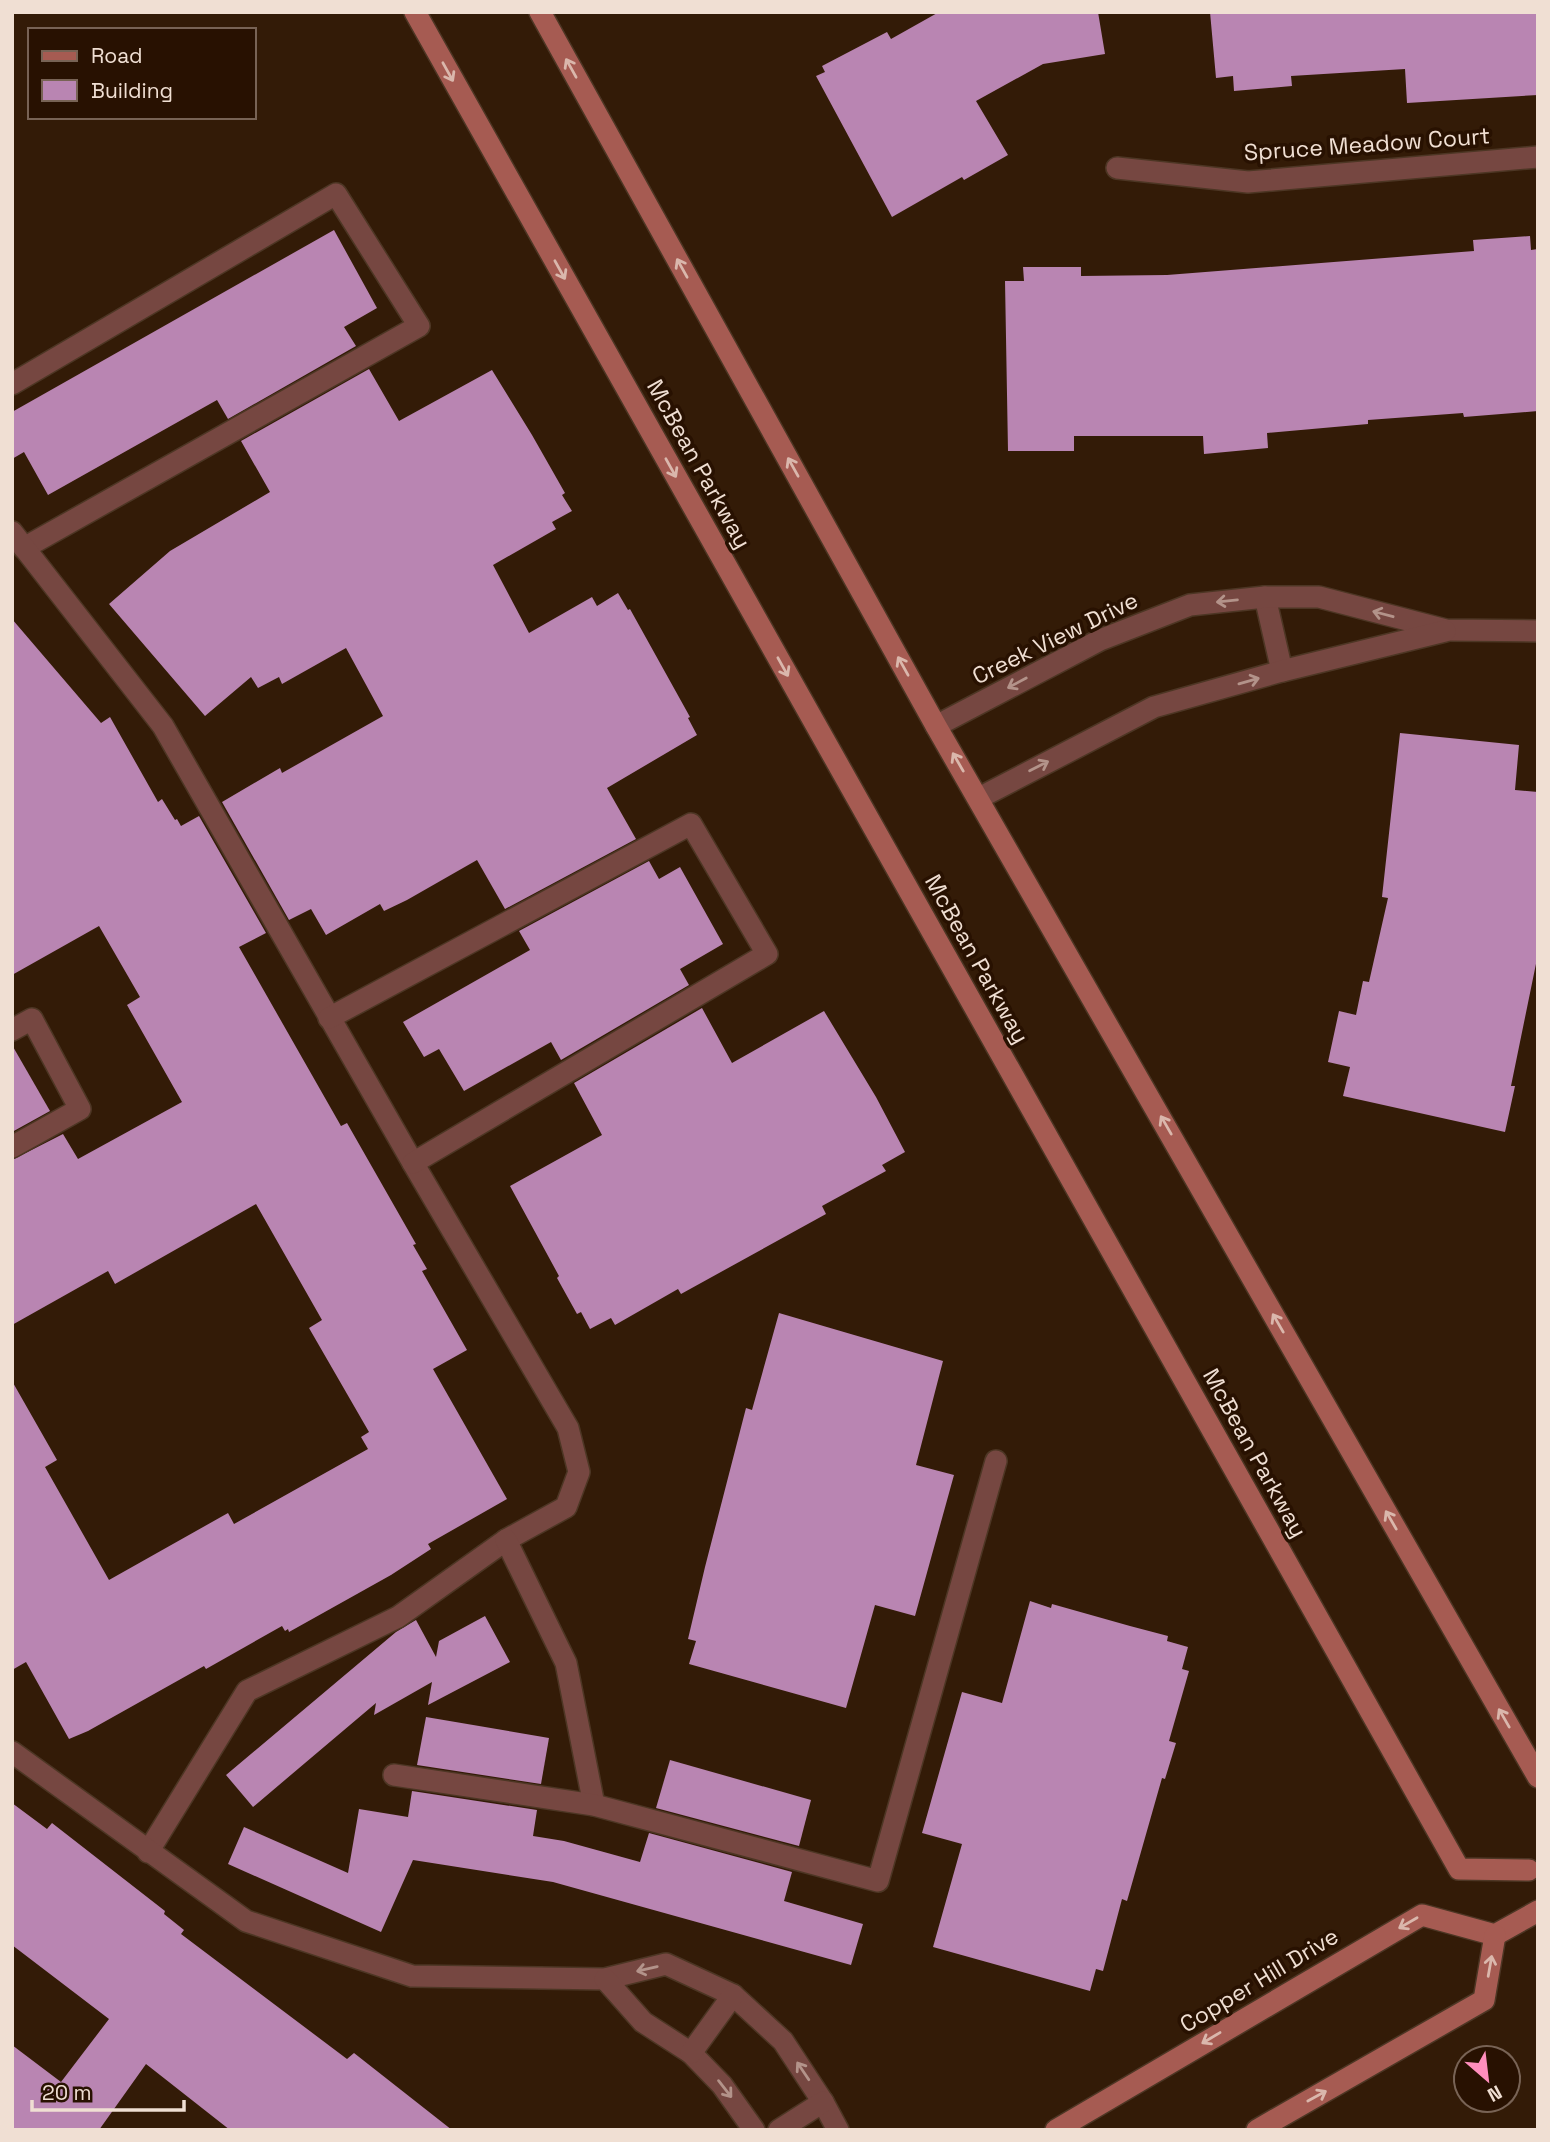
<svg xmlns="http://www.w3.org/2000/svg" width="1550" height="2142" font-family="'Space Grotesk',sans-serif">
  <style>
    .building { fill: #b985b2 }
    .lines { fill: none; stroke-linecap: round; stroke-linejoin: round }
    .lane-casing { stroke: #4d3624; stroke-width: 24 }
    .street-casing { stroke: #4d3624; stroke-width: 24 }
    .secondary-casing { stroke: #4d3624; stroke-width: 24 }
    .lane { stroke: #764741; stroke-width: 21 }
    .street { stroke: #764741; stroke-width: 21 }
    .secondary { stroke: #a65b52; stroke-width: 21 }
    .oneway { stroke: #dab7ac }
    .oneway2 { stroke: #b3938a }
    .labels { text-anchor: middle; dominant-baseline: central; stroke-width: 7; stroke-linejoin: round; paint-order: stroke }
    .street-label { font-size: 23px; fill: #f0dfd3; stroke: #281101 }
  </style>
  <rect width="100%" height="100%" fill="#331b07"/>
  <!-- building -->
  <g class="building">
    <polygon points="939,12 1098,12 1105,54 1043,64 976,101 1008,155 964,180 962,177 892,217 816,76 825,72 822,66 887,32 891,39"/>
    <polygon points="1210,12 1538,12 1538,95 1407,103 1405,69 1291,76 1292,86 1234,91 1233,76 1216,78"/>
    <polygon points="334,230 377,308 344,327 356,346 228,419 217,400 48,495 24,452 12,459 12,412"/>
    <polygon points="1530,236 1531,250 1538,249 1538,411 1464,417 1463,413 1368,420 1368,424 1267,433 1268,448 1204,454 1203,436 1074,436 1074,451 1008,451 1005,281 1024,281 1023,267 1081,267 1081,276 1167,275 1474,251 1473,240"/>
    <polygon points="369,369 399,421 492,370 532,435 565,493 562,495 572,511 552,522 556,529 493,565 529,633 592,597 597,606 618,593 628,610 630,609 690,717 688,718 697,735 607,788 636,839 505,909 477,860 407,900 384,911 380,904 326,935 311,909 289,920 222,802 280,768 282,773 383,716 346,648 282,684 279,677 258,688 251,677 205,716 109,604 170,551 270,492 241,441"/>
    <polygon points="12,619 101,723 110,717 158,802 162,799 175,820 177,819 181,826 199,816 266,933 239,947 341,1126 347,1123 416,1244 413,1245 427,1269 422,1271 467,1350 433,1369 507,1499 428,1544 431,1549 391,1575 289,1632 288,1629 285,1631 282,1626 206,1669 204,1666 88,1731 69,1739 26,1662 12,1670 12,1381 57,1460 45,1467 109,1580 228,1513 234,1524 368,1449 361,1437 369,1432 309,1328 322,1320 256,1204 115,1284 108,1271 12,1325 12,1160 63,1134 78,1159 182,1102 127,1005 140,997 99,926 12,975"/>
    <polygon points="1400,733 1519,745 1515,790 1538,792 1538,954 1511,1086 1515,1086 1505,1132 1343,1096 1350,1067 1328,1062 1339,1011 1356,1015 1363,981 1369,982 1388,898 1382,897"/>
    <polygon points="649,861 659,879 680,867 723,944 680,969 689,985 561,1060 551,1042 464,1091 439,1049 424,1057 403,1022 530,950 519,931"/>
    <polygon points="702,1008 732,1063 824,1011 876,1097 905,1152 882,1165 886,1171 822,1206 826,1214 681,1294 678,1289 615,1325 611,1318 590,1329 581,1312 577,1314 557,1278 559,1276 510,1186 602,1135 574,1083"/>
    <polygon points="12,1045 50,1111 12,1132"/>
    <polygon points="779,1313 943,1361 916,1465 954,1475 915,1616 875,1605 846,1708 689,1664 696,1641 688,1639 705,1567 746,1408 752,1410"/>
    <polygon points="1030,1601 1051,1608 1052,1604 1130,1626 1168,1636 1167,1641 1188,1647 1182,1669 1189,1671 1169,1741 1176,1743 1165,1779 1162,1778 1127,1901 1122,1899 1103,1971 1096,1969 1090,1991 933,1947 962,1844 922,1833 962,1692 1002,1703"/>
    <polygon points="485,1616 510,1662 428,1705 432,1682 374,1715 376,1703 253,1807 226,1775 396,1632 416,1620 436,1657 439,1641"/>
    <polygon points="426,1717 549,1738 541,1784 417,1765"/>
    <polygon points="670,1760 811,1800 799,1846 656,1808"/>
    <polygon points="412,1791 537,1810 533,1836 564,1841 640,1862 649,1833 792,1872 784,1901 863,1924 851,1965 553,1882 413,1860 381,1932 228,1864 244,1827 348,1873 359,1809 408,1817"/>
    <polygon points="12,1803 47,1829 52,1823 165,1911 164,1914 184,1930 181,1934 347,2059 354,2053 452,2130 230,2130 146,2064 99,2130 12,2130 12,2045 61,2082 109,2019 12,1945"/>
  </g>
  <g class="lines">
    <!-- lane casing -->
    <g class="lane-casing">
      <polyline id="lane" points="1265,597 1282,671"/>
    </g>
    <!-- street casing -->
    <g class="street-casing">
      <g id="street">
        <polyline points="1117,168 1248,182 1538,157"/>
        <polyline points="12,384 336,194 419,326 24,548"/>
        <polyline points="12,532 163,726 413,1163 568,1428 579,1472 566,1507 506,1540 398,1617 247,1691 148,1852"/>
        <polyline points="936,726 1100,640 1190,605 1265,597 1319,597 1446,630 1538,631"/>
        <polyline points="979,798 1154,707 1282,671 1445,631"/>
        <polyline points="329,1018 691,824 767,954 413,1163"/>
        <polyline points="12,1030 32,1019 80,1109 12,1147"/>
        <polyline points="506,1540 566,1663 594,1805"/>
        <polyline points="12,1752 246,1921 412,1976 605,1979 666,1964 733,1995 783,2041 823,2102 838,2130"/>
        <polyline points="394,1775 594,1805 878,1881 996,1461"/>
        <polyline points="605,1979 643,2022 691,2053 722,2085 754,2130"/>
        <polyline points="691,2053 733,1995"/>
        <polyline points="779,2130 823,2102"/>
      </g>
    </g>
    <!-- secondary casing -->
    <g class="secondary-casing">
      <g id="secondary">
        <polyline points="415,12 1459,1869 1529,1870"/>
        <polyline points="540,12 936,726 1538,1777"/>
        <polyline points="1056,2130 1422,1915 1495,1935 1538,1911"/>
        <polyline points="1257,2130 1484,2000 1495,1935"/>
      </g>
    </g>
    <!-- lane -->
    <use href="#lane" class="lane"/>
    <!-- street -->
    <use href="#street" class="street"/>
    <!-- secondary -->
    <use href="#secondary" class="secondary"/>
  </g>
  <!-- one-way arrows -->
  <defs><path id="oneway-shaft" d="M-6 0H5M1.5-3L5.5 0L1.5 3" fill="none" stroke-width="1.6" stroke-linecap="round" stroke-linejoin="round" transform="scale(1.75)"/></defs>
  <g class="oneway">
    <use href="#oneway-shaft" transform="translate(571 68) rotate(-119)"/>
    <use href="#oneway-shaft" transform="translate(448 72) rotate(61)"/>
    <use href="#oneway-shaft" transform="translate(682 268) rotate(-119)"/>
    <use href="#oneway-shaft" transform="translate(560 270) rotate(61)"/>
    <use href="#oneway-shaft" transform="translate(793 467) rotate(-119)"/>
    <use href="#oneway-shaft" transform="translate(671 468) rotate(61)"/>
    <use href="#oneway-shaft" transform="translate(903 666) rotate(-119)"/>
    <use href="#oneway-shaft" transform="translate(783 667) rotate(61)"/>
    <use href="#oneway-shaft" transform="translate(958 762) rotate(-120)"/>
    <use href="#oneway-shaft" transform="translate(1166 1125) rotate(-120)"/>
    <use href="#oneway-shaft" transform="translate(1278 1323) rotate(-120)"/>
    <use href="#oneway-shaft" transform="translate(1391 1520) rotate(-120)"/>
    <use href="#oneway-shaft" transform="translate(1504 1718) rotate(-120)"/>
    <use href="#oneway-shaft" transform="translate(1408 1923) rotate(150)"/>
    <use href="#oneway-shaft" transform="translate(1490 1966) rotate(-80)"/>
    <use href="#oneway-shaft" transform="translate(1211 2038) rotate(149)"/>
    <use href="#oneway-shaft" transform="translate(1317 2096) rotate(-29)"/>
  </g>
  <g class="oneway2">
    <use href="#oneway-shaft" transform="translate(1227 601) rotate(174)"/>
    <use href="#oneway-shaft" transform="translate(1383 614) rotate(-165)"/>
    <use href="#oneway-shaft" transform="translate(1249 681) rotate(-16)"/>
    <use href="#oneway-shaft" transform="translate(1017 683) rotate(152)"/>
    <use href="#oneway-shaft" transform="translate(1039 766) rotate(-27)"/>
    <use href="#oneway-shaft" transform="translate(647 1969) rotate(167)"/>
    <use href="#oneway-shaft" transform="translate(803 2071) rotate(-124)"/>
    <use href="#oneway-shaft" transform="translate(725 2089) rotate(52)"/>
  </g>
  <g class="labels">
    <!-- street labels -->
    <g class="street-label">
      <text transform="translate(1367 144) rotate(-4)">Spruce Meadow Court</text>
      <text transform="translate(699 464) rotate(61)">McBean Parkway</text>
      <text transform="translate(1055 638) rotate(-26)">Creek View Drive</text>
      <text transform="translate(977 959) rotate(61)">McBean Parkway</text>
      <text transform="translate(1255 1453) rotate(61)">McBean Parkway</text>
      <text transform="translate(1259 1980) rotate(-31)">Copper Hill Drive</text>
    </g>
  </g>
  <!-- border -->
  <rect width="1550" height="2142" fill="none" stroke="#f0dfd3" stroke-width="28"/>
  <!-- legend -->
  <rect x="28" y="28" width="228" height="91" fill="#281101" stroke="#786355" stroke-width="2"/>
  <rect x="42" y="51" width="35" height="10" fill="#a65b52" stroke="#786355" stroke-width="2"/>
  <text x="91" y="63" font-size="21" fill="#f0dfd3">Road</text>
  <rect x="42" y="80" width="35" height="21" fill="#b985b2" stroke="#786355" stroke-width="2"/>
  <text x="91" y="98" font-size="21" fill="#f0dfd3">Building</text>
  <!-- north arrow -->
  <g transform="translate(1487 2079) rotate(152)"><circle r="33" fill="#281101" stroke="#786355" stroke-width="2"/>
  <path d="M0-5L12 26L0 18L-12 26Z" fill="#fe8ebd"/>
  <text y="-10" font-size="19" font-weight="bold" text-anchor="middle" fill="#f0dfd3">N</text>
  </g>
  <!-- scale -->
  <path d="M32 2100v10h152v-10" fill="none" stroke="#f0dfd3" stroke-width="3.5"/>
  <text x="42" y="2100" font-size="21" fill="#f0dfd3" stroke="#281101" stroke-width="5" paint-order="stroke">20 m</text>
</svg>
